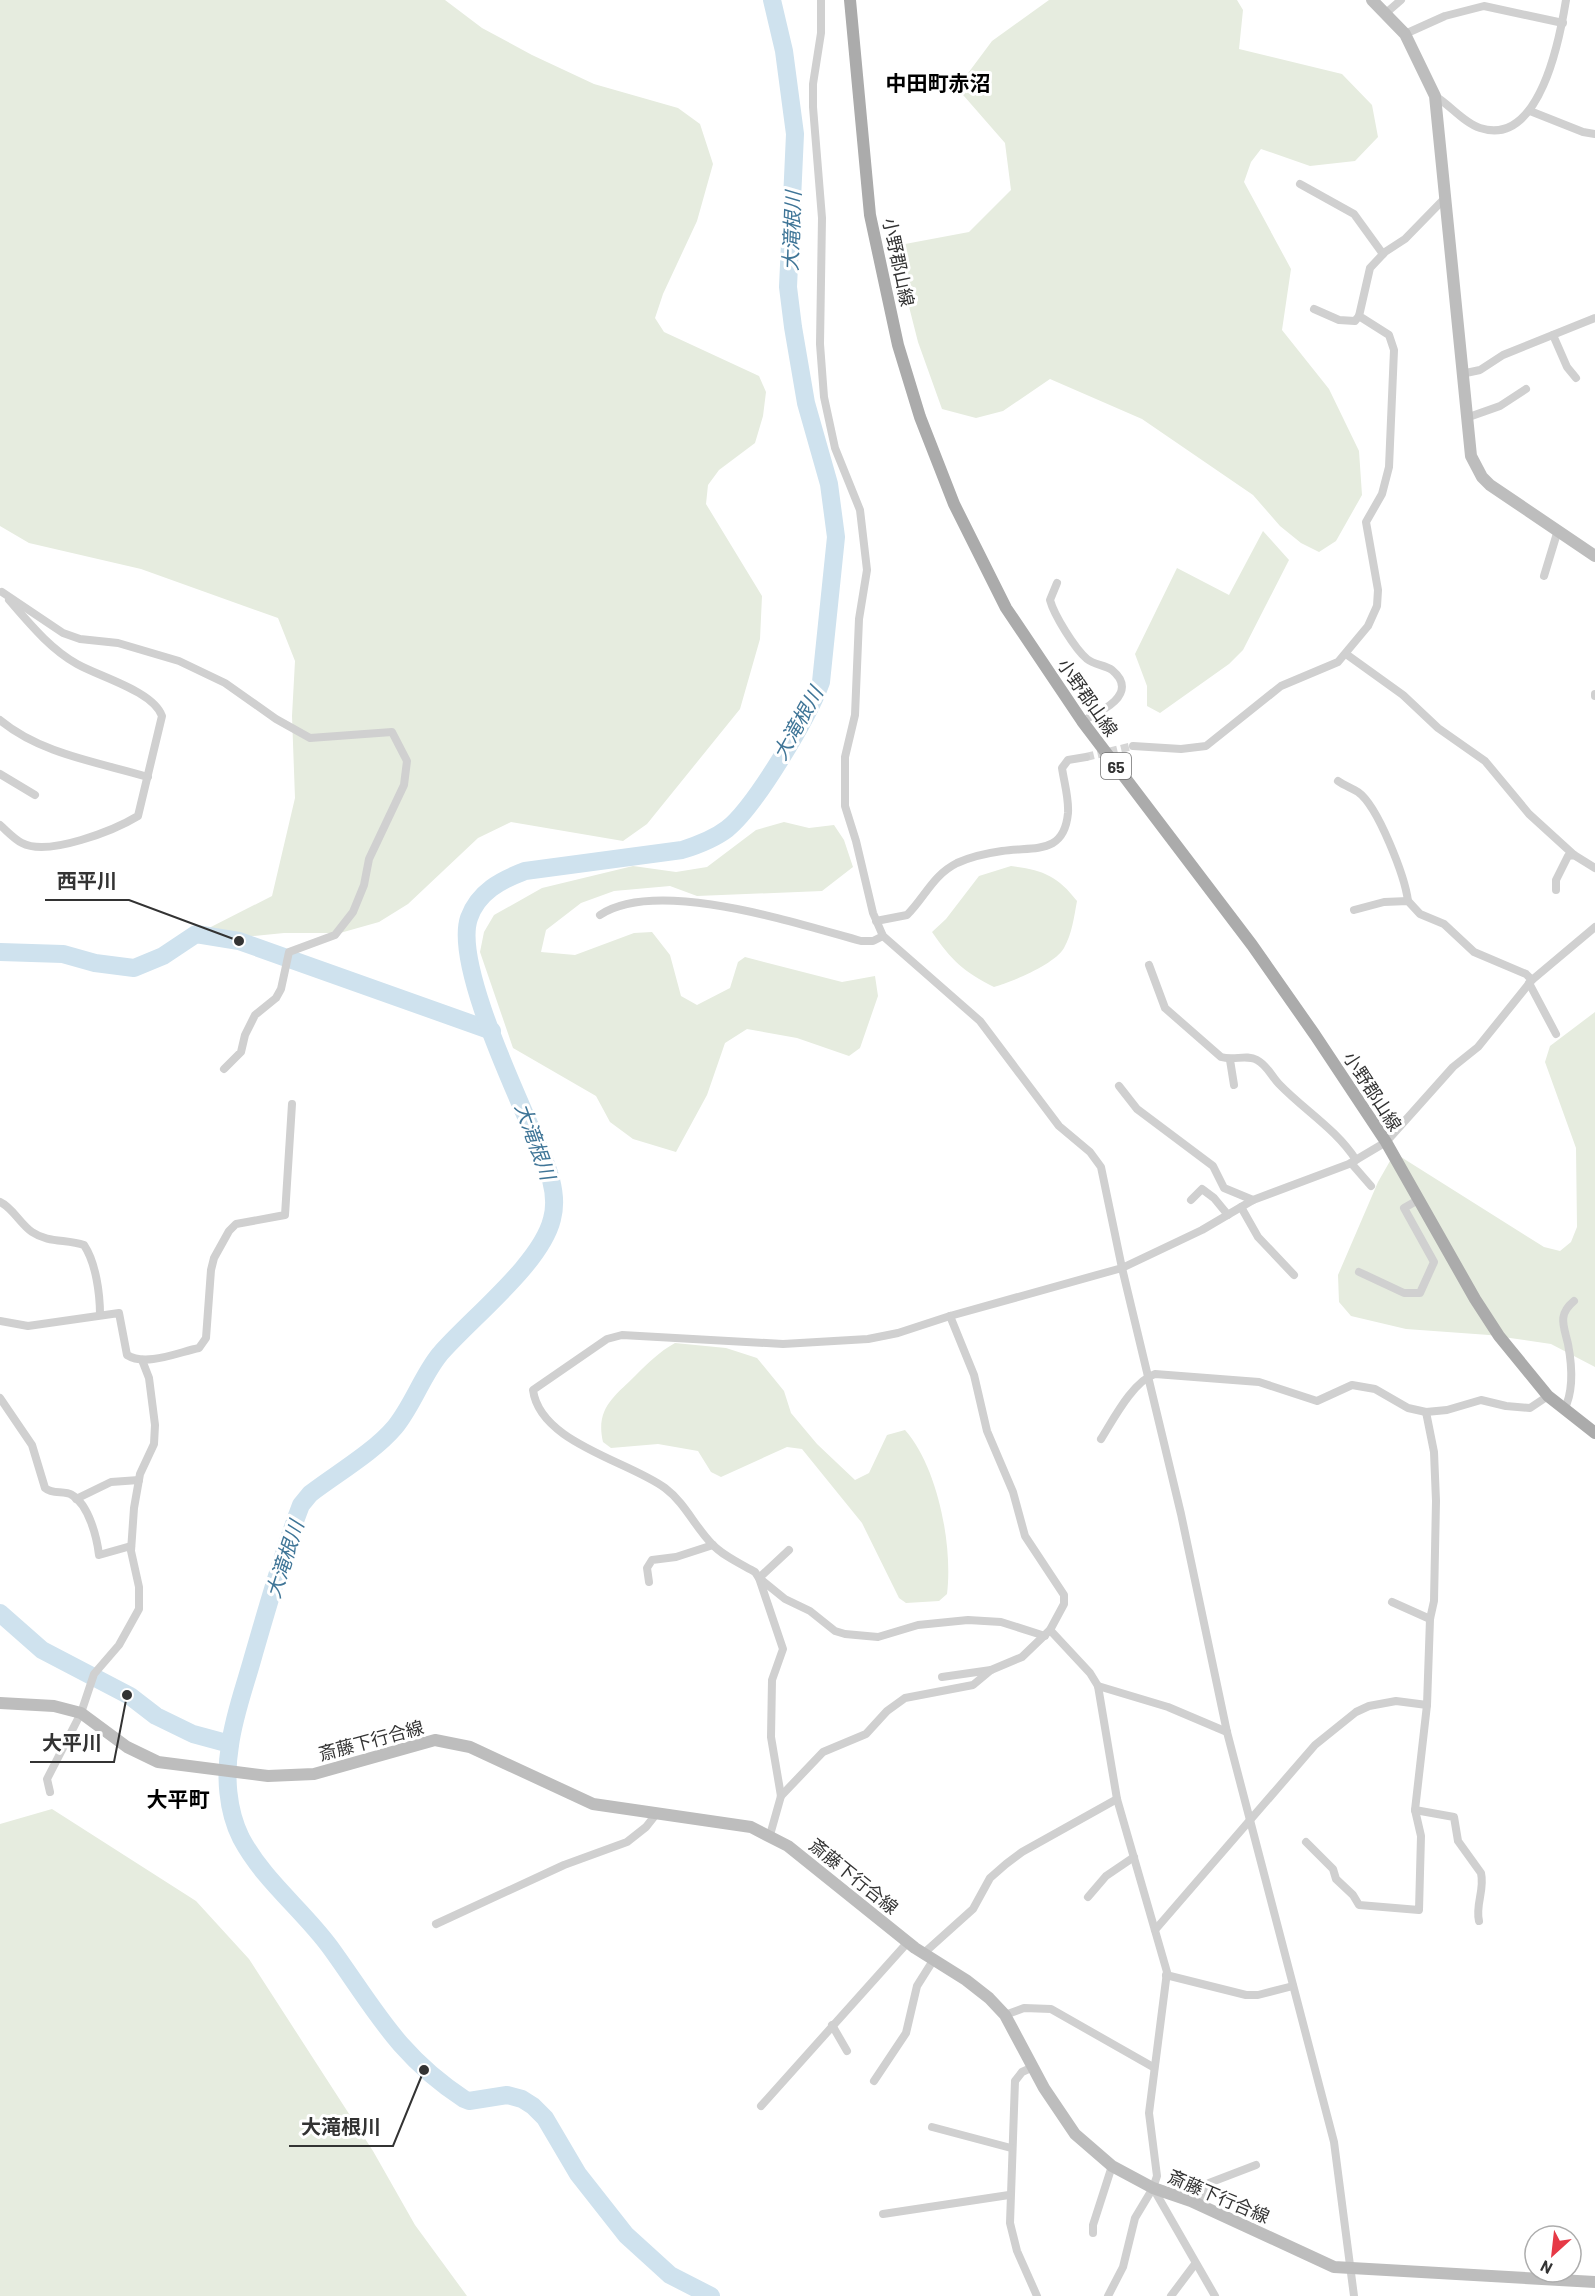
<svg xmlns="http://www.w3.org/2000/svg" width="1595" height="2296" font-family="Barlow,'Noto Sans JP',sans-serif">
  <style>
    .green { fill: #e6ecdf }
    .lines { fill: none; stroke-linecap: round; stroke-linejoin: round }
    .river { stroke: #cfe2ee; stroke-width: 18 }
    .street-tunnel { stroke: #d6d6d6; stroke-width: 8; stroke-dasharray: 8 4; stroke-linecap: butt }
    .street { stroke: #d0d0d0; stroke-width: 8 }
    .secondary { stroke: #bdbdbd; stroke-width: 12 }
    .primary { stroke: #ababab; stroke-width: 12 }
    .labels { text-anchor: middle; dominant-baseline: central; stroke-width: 6; stroke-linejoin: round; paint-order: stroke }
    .shield { fill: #fff; stroke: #707070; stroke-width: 1.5 }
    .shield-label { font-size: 16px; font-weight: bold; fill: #333 }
    .street-label { font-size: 18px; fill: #333; stroke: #fff }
    .water-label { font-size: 20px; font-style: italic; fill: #3f7597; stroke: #fff }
    .quarter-label { font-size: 21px; font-weight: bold; fill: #000; stroke: #fff }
    .leader { fill: none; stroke: #333; stroke-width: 2 }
    .callout-dot { fill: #333; stroke: #fff; stroke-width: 2 }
    .callout-label { font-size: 20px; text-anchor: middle; font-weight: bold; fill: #333; stroke: #fff; stroke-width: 6; stroke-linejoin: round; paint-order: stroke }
  </style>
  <rect width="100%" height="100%" fill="#fff"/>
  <!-- green -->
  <g class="green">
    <polygon points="0,0 445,0 482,28 532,55 594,84 678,108 700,124 713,164 697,221 663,294 655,318 664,332 759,376 766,392 763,416 755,443 719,470 708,485 706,504 762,596 760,639 740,709 647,824 623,841 511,822 478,838 408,904 379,922 340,933 284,933 213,940 207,929 272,896 295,798 292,716 295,661 278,618 141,569 29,543 0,526"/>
    <polygon points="1049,0 1237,0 1243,10 1239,49 1342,74 1372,105 1378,137 1355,161 1310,166 1261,149 1251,162 1244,182 1291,269 1282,330 1329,389 1359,451 1362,495 1336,541 1319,552 1301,543 1280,526 1253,495 1142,419 1050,379 1003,411 976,418 942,409 918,342 903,283 905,244 969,232 1011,190 1005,143 957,88 992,41"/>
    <polygon points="1263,531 1289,560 1243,650 1229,664 1160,713 1147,706 1147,686 1135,654 1177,568 1229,595"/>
    <polygon points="784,822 809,828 834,825 844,840 853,867 822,891 697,896 670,886 614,891 581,903 546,930 541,952 575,955 634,933 652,932 670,955 681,996 697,1005 730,988 738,962 745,957 842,982 875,976 878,996 860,1048 849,1056 797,1038 747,1029 725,1043 707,1095 676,1152 633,1139 610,1122 596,1096 513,1048 480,952 484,932 494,915 542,888 633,866 676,872 707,867 756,830"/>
    <path d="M1011,866c31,4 46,9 66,35 -3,16 -5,33 -13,47 -9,16 -52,34 -70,39 -30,-15 -43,-27 -62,-55l14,-13 33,-43z"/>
    <polygon points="1595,1012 1595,1367 1551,1344 1489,1335 1406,1329 1351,1316 1339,1302 1338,1275 1378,1182 1390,1161 1401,1157 1544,1247 1560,1251 1571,1242 1577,1227 1576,1148 1545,1062 1550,1046"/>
    <path d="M675,1343l51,5 31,10 27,33 7,22 26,31 38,36 14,-7 18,-38 18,-5c33,37 48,116 42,164l-8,7 -33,2 -7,-5 -37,-75 -60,-74 -15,-2 -66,30 -10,-5 -13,-21 -40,-7 -47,4 -8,-6c-8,-34 12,-46 33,-67 12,-12 23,-23 39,-32z"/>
    <polygon points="52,1809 196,1901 249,1959 373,2151 415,2225 467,2296 0,2296 0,1824"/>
  </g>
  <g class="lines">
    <!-- river -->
    <g class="river">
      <polyline points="0,952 63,954 95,963 134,968 163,956 196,934 239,941 492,1031"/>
      <polyline points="0,1613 42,1650 130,1696 156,1716 193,1734 230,1744"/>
      <path d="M711,2296l-41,-21 -44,-40 -48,-61 -33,-56 -12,-12 -11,-7 -15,-4 -38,6 -5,-2c-67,-44 -89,-90 -134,-152 -28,-38 -66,-66 -89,-109 -14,-28 -16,-63 -11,-93 4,-30 15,-59 23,-88 15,-51 29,-103 48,-152l9,-11c26,-20 64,-42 85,-67 18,-22 27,-51 45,-73 31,-36 101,-90 112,-135 8,-29 -8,-60 -19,-86 -19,-45 -79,-171 -64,-215 9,-26 32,-38 56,-47l157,-21c16,-5 32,-11 45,-21 28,-22 82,-113 94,-147l15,-145 -7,-53 -23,-81 -13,-76 -5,-40 7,-153 -11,-83 -12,-51"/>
    </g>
    <!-- street-tunnel -->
    <polyline class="street-tunnel" points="1086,757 1133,746"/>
    <!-- street -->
    <g class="street">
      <polyline points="821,0 821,33 813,84 813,107 822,218 820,344 824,397 835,448 860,510 867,570 859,619 855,715 845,757 845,806 856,841 873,913 883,936 980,1021 1059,1126 1090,1152 1101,1167 1122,1268 1181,1514 1227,1732 1334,2142 1354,2296"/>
      <polyline points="1386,13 1401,0"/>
      <polyline points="1405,34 1445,16 1484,6 1563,23"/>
      <path d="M1435,96c15,9 29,27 45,32 60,20 80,-91 86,-128"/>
      <polyline points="1530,111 1583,132 1595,134"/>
      <polyline points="1300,184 1354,214 1383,254"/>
      <polyline points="1314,309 1339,320 1355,321 1359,316"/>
      <polyline points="1553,335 1567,367 1576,378"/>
      <polyline points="1461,374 1480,370 1503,355 1595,318"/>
      <polyline points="1466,418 1500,406 1526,389"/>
      <polyline points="1544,576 1558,530"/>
      <path d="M1057,583l-7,17c4,15 25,49 37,59 7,6 18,6 25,11 29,24 -13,43 -30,51"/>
      <polyline points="2,592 63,633 80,639 118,643 179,661 225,683 276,719 310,738 392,732 407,761 404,785 369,859 364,885 353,912 335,935 289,952 281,989 276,998 255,1015 245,1035 241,1052 224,1069"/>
      <polyline points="1346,654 1403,695 1438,728 1485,761 1529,814 1574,855"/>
      <polyline points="1595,696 1595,694"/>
      <path d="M0,720c41,34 98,42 148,57"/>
      <polyline points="1133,746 1181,749 1206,746 1281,686 1338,662 1368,626 1377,606 1378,590 1366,522 1382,494 1389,467 1394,350 1389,335 1359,316 1370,268 1385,252 1405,239 1446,197"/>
      <polyline points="0,774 35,795"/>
      <path d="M1338,781c7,5 14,7 20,11 20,14 47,85 50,109"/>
      <path d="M0,825c7,6 14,14 22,18 26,14 93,-13 116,-27l24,-100c-9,-25 -62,-39 -85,-52 -27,-15 -48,-41 -68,-64"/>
      <polyline points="1556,890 1556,880 1568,856 1574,855 1595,868"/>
      <polyline points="1354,910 1384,902 1408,901 1420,914 1444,924 1474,952 1526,974 1532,980"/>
      <path d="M600,915c57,-38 198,9 261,26h12l10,-5"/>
      <path d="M876,921l31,-6c18,-18 26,-40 50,-52 13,-6 31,-10 45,-12 31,-5 62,5 66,-38 1,-15 -4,-31 -6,-45l6,-8 18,-3"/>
      <path d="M1149,965l16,43 56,49c13,4 25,-3 36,3 10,5 15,17 22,24 26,27 57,45 77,76"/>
      <polyline points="1529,983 1556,1034"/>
      <polyline points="1230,1060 1234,1085"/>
      <polyline points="1119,1086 1137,1109 1213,1166 1224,1188 1253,1200"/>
      <polyline points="1351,1163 1371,1186"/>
      <polyline points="1191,1200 1202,1189 1214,1198 1228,1215"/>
      <path d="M0,1202c13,6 20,22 32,30 16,11 35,7 52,13 12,18 16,49 16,70"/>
      <polyline points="1241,1207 1258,1237 1294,1275"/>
      <polyline points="1359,1272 1404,1293 1420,1293 1434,1262 1404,1208 1418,1200"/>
      <path d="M0,1321l28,5 91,-13 8,42c19,12 52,-3 72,-7l7,-10 5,-68 3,-12 15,-27 7,-7 49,-9 7,-111"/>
      <path d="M0,1398l32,47 13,43c8,7 19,2 27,7 17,10 25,43 27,60l32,-9"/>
      <path d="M1564,1410c10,-19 8,-45 4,-66 -4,-18 -11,-29 6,-43"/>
      <path d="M1101,1439c12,-19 32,-58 54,-65l104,8 58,19 35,-16 23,4 33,19 18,4 21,-2 34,-10 25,6 24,2 18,-12"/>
      <polyline points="76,1499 111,1482 139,1480"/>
      <polyline points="789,1550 759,1578 785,1599 810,1611 835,1631 845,1634 878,1637 918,1625 968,1620 1001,1622 1045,1636"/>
      <polyline points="649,1582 647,1568 652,1560 676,1557 713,1545"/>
      <polyline points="1392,1602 1430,1619"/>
      <polyline points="1050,1630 1090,1673 1098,1686 1117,1799 1167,1972 1149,2113 1157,2176 1153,2188 1135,2218 1123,2267 1108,2296"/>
      <polyline points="942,1677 991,1670"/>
      <polyline points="1098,1686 1168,1707 1227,1732"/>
      <polyline points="50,1792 47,1779 81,1713 94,1674 119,1645 139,1609 139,1587 131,1551 134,1508 140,1474 154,1444 155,1425 149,1378 142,1360"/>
      <polyline points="781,1796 823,1752 866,1734 887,1711 905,1698 973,1685 991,1670 1022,1657 1050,1630 1064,1604 1064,1595 1025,1536 1013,1492 987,1431 974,1375 950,1316"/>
      <path d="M1415,1810l39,7 4,24 23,32c4,17 -6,32 -2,48"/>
      <path d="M770,1835l11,-39 -10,-59 1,-57 11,-31 -24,-71 -4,-6c-14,-8 -32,-16 -43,-28 -17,-17 -27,-41 -47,-56 -36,-27 -125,-45 -132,-98l74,-51 15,-4 161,9 85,-5 30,-6 52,-17 172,-48 80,-38 51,-30 96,-36 37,-22 67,-75 25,-20 54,-67 63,-53"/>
      <polyline points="1306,1842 1333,1869 1336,1879 1353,1895 1359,1905 1419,1910 1421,1836 1415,1810 1427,1705 1430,1619 1434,1601 1436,1501 1434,1452 1426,1412"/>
      <polyline points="1088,1897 1106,1876 1134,1857"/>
      <polyline points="436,1924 564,1865 627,1842 646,1827 657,1813"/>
      <polyline points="1155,1930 1315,1745 1356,1712 1369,1706 1396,1701 1427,1705"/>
      <polyline points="924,1953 973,1909 990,1878 1006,1864 1022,1852 1117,1799"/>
      <polyline points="1166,1975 1246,1995 1258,1995 1293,1986"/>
      <polyline points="1005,2015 1024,2008 1051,2009 1153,2067"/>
      <polyline points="832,2025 847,2051"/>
      <polyline points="1033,2067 1022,2072 1015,2081 1010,2223 1017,2251 1037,2296"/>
      <polyline points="874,2081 906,2033 917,1986 934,1959"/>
      <polyline points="761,2106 908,1942"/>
      <polyline points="932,2127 1011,2148"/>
      <polyline points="1153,2188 1215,2296"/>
      <polyline points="1198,2204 1209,2183 1256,2165"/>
      <polyline points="883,2214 1009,2195"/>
      <polyline points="1093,2233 1093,2225 1112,2166"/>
      <polyline points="1171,2296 1195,2264"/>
    </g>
    <!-- secondary -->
    <g class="secondary">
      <polyline points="1372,0 1405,34 1435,96 1471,456 1482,477 1490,485 1595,556"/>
      <polyline points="0,1703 54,1706 81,1713 127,1747 158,1762 268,1776 314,1774 435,1740 470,1747 593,1804 751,1827 788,1846 915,1948 966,1980 989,1998 1005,2015 1044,2088 1075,2134 1112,2166 1153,2188 1191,2201 1334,2267 1595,2282"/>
    </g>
    <!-- primary -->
    <polyline class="primary" points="850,0 870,215 898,345 920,417 954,504 1006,608 1082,721 1252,945 1315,1035 1386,1142 1475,1299 1499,1336 1548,1396 1595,1433"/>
  </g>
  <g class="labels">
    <!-- shield labels -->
    <rect class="shield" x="1101" y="753" width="30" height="26" rx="4.5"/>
    <g class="shield-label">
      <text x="1116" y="766">65</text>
    </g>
    <!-- street labels -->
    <g class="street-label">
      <text transform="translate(899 262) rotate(78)">小野郡山線</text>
      <text transform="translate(1088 697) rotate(55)">小野郡山線</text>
      <text transform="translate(1373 1091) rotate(57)">小野郡山線</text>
      <text transform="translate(371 1740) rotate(-15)">斎藤下行合線</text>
      <text transform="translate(854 1876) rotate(39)">斎藤下行合線</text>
      <text transform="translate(1219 2196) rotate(23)">斎藤下行合線</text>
    </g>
    <!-- water labels -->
    <g class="water-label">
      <text transform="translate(791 231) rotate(-88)">大滝根川</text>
      <text transform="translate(797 723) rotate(-61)">大滝根川</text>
      <text transform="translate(536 1141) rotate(70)">大滝根川</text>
      <text transform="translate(284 1559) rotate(-72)">大滝根川</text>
    </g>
    <!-- quarter labels -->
    <g class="quarter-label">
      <text x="938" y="82">中田町赤沼</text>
      <text x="178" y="1798">大平町</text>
    </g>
  </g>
  <!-- callouts -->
  <path class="leader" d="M239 941L129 900H45M127 1695L114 1762H30M424 2070L393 2146H289"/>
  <g class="callout-dot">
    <circle cx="239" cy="941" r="6"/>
    <circle cx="127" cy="1695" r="6"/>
    <circle cx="424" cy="2070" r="6"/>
  </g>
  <g class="callout-label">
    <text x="87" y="888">西平川</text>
    <text x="72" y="1750">大平川</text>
    <text x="341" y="2134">大滝根川</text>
  </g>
  <!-- north arrow -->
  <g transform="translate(1553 2254) rotate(207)"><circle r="28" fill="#ffffff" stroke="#adadad" stroke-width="1.5"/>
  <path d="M0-4.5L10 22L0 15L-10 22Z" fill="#e63946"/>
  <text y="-9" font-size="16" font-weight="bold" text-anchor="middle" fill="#333333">N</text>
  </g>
</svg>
